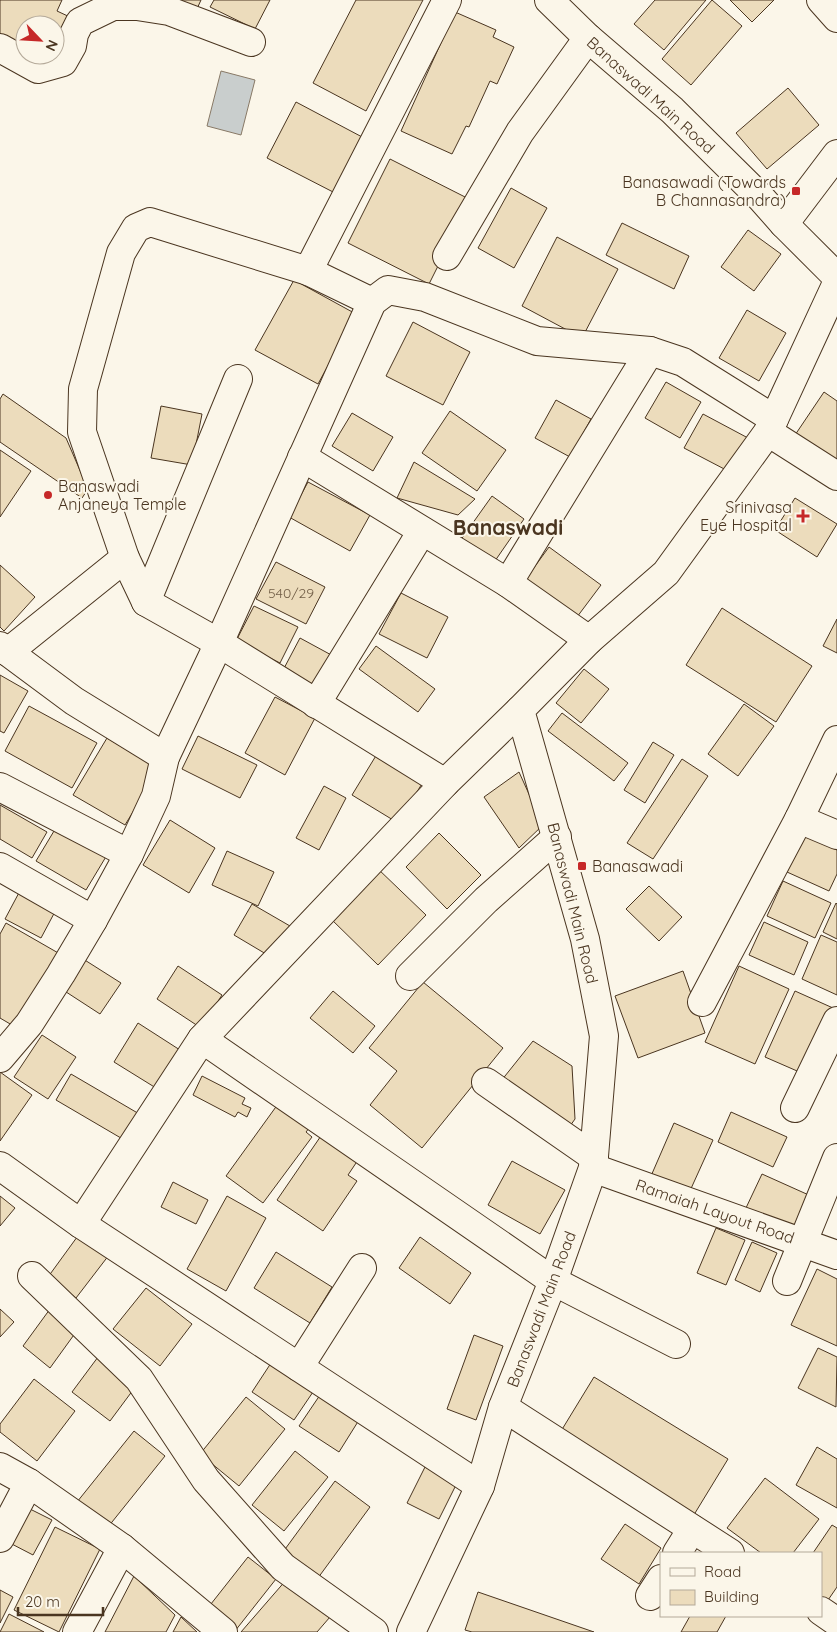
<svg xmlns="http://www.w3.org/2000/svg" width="837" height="1632" font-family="Quicksand,sans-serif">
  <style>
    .water { fill: #c9cecd; stroke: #887966 }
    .building { fill: #ecdcbc; stroke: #4a3520 }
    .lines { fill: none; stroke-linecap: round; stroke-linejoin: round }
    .minor-casing { stroke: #4a3520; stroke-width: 30 }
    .major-casing { stroke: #4a3520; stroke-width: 30 }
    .minor { stroke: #fbf6e9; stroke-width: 28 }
    .major { stroke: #fbf6e9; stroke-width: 28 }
    .poi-dot { fill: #c62828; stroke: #fbf6e9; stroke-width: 2 }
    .labels { text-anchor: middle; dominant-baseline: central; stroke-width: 4; stroke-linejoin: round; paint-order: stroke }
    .number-label { font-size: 14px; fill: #725f47 }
    .street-label { font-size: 16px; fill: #4a3520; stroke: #fbf6e9 }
    .poi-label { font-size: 16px; fill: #4a3520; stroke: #fbf6e9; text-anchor: end }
    .district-label { font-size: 21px; font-weight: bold; fill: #4a3520; stroke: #fbf6e9 }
  </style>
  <rect width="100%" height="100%" fill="#fbf6e9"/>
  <!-- water -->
  <polygon class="water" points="221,71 255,80 241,135 207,126"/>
  <!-- building -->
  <g class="building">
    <polygon points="0,0 62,0 57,11 72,18 55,54 55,25 25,25 25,53 0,42"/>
    <polygon points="174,0 201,0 196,11"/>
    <polygon points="214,0 270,0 255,29 210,7"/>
    <polygon points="356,0 423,0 366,111 313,83"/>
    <polygon points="655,0 706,0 664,50 634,24"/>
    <polygon points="712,0 742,26 691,85 662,59"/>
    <polygon points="730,0 774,0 752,22"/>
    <polygon points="455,12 496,30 493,37 514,47 497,84 490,81 469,127 466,126 452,154 401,131"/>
    <polygon points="788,88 819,125 767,169 736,133"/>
    <polygon points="296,102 364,138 335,193 267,158"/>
    <polygon points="390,159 471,200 429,284 348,243"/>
    <polygon points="511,188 547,208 514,268 478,248"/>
    <polygon points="622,223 689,256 674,289 606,255"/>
    <polygon points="748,230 781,254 754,291 721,267"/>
    <polygon points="557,237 618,269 582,338 522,306"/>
    <polygon points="294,280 356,314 318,384 255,350"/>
    <polygon points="747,310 786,333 759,381 719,358"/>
    <polygon points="413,322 470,352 443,405 386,376"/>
    <polygon points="666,382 701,402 680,438 645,418"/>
    <polygon points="824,392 837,401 837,468 793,438"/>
    <polygon points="3,394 66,438 88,489 82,498 0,442 0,399"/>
    <polygon points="556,400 591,419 570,457 535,438"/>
    <polygon points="161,406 202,414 192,465 151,458"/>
    <polygon points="450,411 506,450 477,491 422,453"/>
    <polygon points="352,413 393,437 373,471 332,446"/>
    <polygon points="703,414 748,438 730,472 684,448"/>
    <polygon points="0,450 31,471 0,517"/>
    <polygon points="414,462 475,499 458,515 397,498"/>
    <polygon points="308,482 370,515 350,551 289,517"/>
    <polygon points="492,496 524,519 488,571 455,548"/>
    <polygon points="795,498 837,524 817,557 775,530"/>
    <polygon points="549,547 601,585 574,621 522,584"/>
    <polygon points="276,562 325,587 306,624 256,599"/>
    <polygon points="0,565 35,597 4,631 0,627"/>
    <polygon points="401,593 448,617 427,658 379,634"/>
    <polygon points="254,606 298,627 280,663 236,641"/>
    <polygon points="722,608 812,666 776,722 686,665"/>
    <polygon points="837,619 837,653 823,646"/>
    <polygon points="300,638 335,657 316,693 281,674"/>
    <polygon points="376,646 435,689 418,712 359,669"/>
    <polygon points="584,669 609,689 581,723 556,703"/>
    <polygon points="0,675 28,691 4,733 0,731"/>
    <polygon points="275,697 315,718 285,775 245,753"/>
    <polygon points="744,704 774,726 738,776 708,754"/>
    <polygon points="29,706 97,743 72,788 5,751"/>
    <polygon points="562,713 628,763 614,781 548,731"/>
    <polygon points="198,736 257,765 240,798 182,769"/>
    <polygon points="107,738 159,769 125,825 73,795"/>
    <polygon points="653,742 674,755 645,803 624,790"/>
    <polygon points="377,754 423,782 398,823 352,795"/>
    <polygon points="682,759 708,776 653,859 627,843"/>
    <polygon points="519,772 543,825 519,848 484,797"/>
    <polygon points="324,786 346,798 319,850 296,838"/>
    <polygon points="0,805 47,832 32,858 0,839"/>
    <polygon points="170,820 215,848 189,893 143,865"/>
    <polygon points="57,826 107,855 86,890 36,861"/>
    <polygon points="439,833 481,875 447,909 406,867"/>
    <polygon points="804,835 837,850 837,874 829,891 787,872"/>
    <polygon points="227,851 274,872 258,906 212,885"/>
    <polygon points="376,867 426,915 378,965 329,917"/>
    <polygon points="783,881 831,903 815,938 767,916"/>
    <polygon points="649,886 682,917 659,941 626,909"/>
    <polygon points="22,887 58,906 41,938 5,919"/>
    <polygon points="836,903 837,904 837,939 823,932"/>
    <polygon points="252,904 290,926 271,957 234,935"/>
    <polygon points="764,922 808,942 794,975 749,955"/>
    <polygon points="6,923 60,954 17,1028 0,1018 0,934"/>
    <polygon points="821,935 837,942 837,995 802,979"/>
    <polygon points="80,957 121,983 100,1014 60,988"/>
    <polygon points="178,966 222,995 201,1028 157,999"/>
    <polygon points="739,966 789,989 755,1064 705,1042"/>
    <polygon points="683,971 705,1033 638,1058 615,996"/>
    <polygon points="423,982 503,1048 422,1148 370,1105 397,1071 369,1048"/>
    <polygon points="333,991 375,1026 353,1053 310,1018"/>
    <polygon points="795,991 833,1008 804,1074 765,1057"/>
    <polygon points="138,1023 180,1050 156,1088 114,1062"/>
    <polygon points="42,1035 76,1057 48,1099 14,1077"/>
    <polygon points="533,1041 572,1066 575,1119 565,1133 501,1081"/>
    <polygon points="0,1072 32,1095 0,1141"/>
    <polygon points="71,1074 141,1115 126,1141 56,1100"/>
    <polygon points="202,1076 245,1098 242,1104 251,1108 247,1117 238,1112 235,1117 193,1095"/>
    <polygon points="278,1104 310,1127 306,1132 312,1137 263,1203 226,1176"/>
    <polygon points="731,1112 787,1137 773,1167 718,1142"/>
    <polygon points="674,1123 713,1140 689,1193 651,1176"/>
    <polygon points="325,1130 362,1154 348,1175 357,1181 323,1231 277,1200"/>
    <polygon points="512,1161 565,1190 540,1234 488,1205"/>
    <polygon points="762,1174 811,1196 795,1233 745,1210"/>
    <polygon points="173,1182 208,1200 196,1224 161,1207"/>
    <polygon points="0,1196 15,1208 0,1226"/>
    <polygon points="227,1196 266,1218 226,1291 187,1269"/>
    <polygon points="716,1228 745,1240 726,1285 697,1273"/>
    <polygon points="80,1233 109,1255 76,1298 48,1277"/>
    <polygon points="420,1237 471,1273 450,1304 399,1268"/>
    <polygon points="752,1242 777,1253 760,1292 735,1280"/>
    <polygon points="276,1252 332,1287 310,1323 254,1288"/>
    <polygon points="817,1269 837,1279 837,1346 791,1325"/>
    <polygon points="146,1288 192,1324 160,1366 113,1329"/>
    <polygon points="0,1309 14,1322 0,1337"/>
    <polygon points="50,1309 76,1332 50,1368 23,1346"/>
    <polygon points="474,1335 503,1346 476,1420 447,1409"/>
    <polygon points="818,1348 837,1357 836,1407 798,1388"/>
    <polygon points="98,1357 136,1386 110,1421 72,1392"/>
    <polygon points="273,1360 315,1389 294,1420 252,1392"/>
    <polygon points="594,1377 728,1459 692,1518 558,1436"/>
    <polygon points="34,1379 75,1411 37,1461 0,1432 0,1424"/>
    <polygon points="320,1395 359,1420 339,1452 299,1426"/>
    <polygon points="246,1397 285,1429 239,1486 200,1454"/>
    <polygon points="134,1431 165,1456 108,1527 77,1502"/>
    <polygon points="817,1447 837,1459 837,1508 796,1485"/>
    <polygon points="295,1451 328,1477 284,1531 252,1505"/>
    <polygon points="425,1467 457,1483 439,1519 407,1503"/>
    <polygon points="765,1478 819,1519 793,1553 761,1553 727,1528"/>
    <polygon points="335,1481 370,1507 315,1582 280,1556"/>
    <polygon points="24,1506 52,1520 33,1555 6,1541"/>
    <polygon points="625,1524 661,1548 639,1584 601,1559"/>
    <polygon points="832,1525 837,1528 837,1587 826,1603 821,1599 821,1553 813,1553"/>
    <polygon points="55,1527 100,1549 59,1632 14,1610"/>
    <polygon points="248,1557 276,1579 235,1631 207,1609"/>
    <polygon points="134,1576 175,1615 166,1632 105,1632"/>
    <polygon points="287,1579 330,1617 317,1632 241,1632"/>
    <polygon points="0,1590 13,1597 0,1623"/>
    <polygon points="478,1592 594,1632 472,1632 465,1630"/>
    <polygon points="9,1614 44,1632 0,1632"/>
    <polygon points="690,1616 726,1616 717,1632 681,1632"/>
    <polygon points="181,1617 197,1632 173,1632"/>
  </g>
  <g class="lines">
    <!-- minor casing -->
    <g class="minor-casing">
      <g id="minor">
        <polyline points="821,0 837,18"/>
        <polyline points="0,48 38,69 63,62 72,46 74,34 80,22 113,6 137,6 169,11 251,42"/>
        <polyline points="784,224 837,154"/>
        <polyline points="447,256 520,132 588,38"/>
        <polyline points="308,271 447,0"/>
        <polyline points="372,302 308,271 150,222 136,228 121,253 83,389 82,432 125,558 146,602 219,643 445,783"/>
        <polyline points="768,432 837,476"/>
        <polyline points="302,457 508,583 589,640"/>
        <polyline points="508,583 650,351"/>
        <polyline points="146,602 238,379"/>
        <polyline points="0,646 74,701 165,757"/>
        <polyline points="8,652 125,558"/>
        <polyline points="316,704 422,531"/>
        <polyline points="0,787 129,854"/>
        <polyline points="799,819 837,835"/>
        <polyline points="0,867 93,920"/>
        <polyline points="410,976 486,900 557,837"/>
        <polyline points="702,1002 799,819 837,740"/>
        <polyline points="202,1039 553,1281 676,1344"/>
        <polyline points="0,1058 29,1024 61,974 93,920 129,854 156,796 165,757 219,643 372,302 388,290 425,297 537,341 650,351 683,362 774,419"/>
        <polyline points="486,1082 594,1157"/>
        <polyline points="795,1108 837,1021"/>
        <polyline points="0,1166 81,1224 480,1486"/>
        <polyline points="593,1168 837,1255"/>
        <polyline points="81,1224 202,1039 445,783 520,710"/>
        <polyline points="32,1276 139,1379 206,1480 283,1567 374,1632"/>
        <polyline points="787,1281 837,1158"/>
        <polyline points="299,1367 362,1268"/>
        <polyline points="503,1407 730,1553"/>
        <polyline points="0,1467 29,1483 122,1548 223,1632"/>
        <polyline points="0,1538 29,1483"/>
        <polyline points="677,1553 692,1529"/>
        <polyline points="650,1596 661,1579"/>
        <polyline points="821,1611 837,1622"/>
        <polyline points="77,1632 122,1548"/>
      </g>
    </g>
    <!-- major casing -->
    <g class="major-casing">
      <g id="major">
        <polyline points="549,0 588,38 672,110 761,198 784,224 837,277"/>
        <polyline points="411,1632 480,1486 503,1407 553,1281 593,1168 604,1036 585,939 520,710 589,640 666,573 768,432 837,283"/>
      </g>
    </g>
    <!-- minor -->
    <use href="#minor" class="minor"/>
    <!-- major -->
    <use href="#major" class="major"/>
  </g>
  <!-- markers -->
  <g class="poi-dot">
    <rect x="791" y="186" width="10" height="10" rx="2.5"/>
    <circle cx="48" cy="495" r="5"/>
    <path d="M800.5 508.5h5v5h5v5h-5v5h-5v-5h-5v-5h5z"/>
    <rect x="577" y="861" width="10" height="10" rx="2.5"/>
  </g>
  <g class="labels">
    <!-- number labels -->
    <g class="number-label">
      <text x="291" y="593">540/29</text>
    </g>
    <!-- street labels -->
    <g class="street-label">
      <text transform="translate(651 95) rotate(42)">Banaswadi Main Road</text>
      <text transform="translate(573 903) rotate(76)">Banaswadi Main Road</text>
      <text transform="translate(715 1211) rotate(19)">Ramaiah Layout Road</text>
      <text transform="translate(541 1309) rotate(-69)">Banaswadi Main Road</text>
    </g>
    <!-- poi labels -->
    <g class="poi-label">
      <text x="786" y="182">Banasawadi (Towards<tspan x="786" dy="18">B Channasandra)</tspan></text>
      <text x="58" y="486" text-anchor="start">Banaswadi<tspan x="58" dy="18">Anjaneya Temple</tspan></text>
      <text x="792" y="507">Srinivasa<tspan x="792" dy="18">Eye Hospital</tspan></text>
      <text x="592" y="866" text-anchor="start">Banasawadi</text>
    </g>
    <!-- district labels -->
    <g class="district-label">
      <text x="508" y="527">Banaswadi</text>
    </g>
  </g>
  <!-- legend -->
  <rect x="660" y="1552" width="162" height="65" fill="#fbf6e9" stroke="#b4a999"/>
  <rect x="670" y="1568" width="25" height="8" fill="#fbf6e9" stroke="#b4a999"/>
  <text x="704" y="1577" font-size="15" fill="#4a3520">Road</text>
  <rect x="670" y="1590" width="25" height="15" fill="#ecdcbc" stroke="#b4a999"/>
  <text x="704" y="1602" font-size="15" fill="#4a3520">Building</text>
  <!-- north arrow -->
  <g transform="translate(40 40) rotate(115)"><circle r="24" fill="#fbf6e9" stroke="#b4a999"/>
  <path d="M0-4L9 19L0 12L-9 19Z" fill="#c62828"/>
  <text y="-8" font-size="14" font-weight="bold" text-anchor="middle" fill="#4a3520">N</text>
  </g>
  <!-- scale -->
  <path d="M18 1607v8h85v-8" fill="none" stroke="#4a3520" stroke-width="2.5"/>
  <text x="25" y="1607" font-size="15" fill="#4a3520" stroke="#fbf6e9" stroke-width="4" paint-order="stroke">20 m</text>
</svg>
